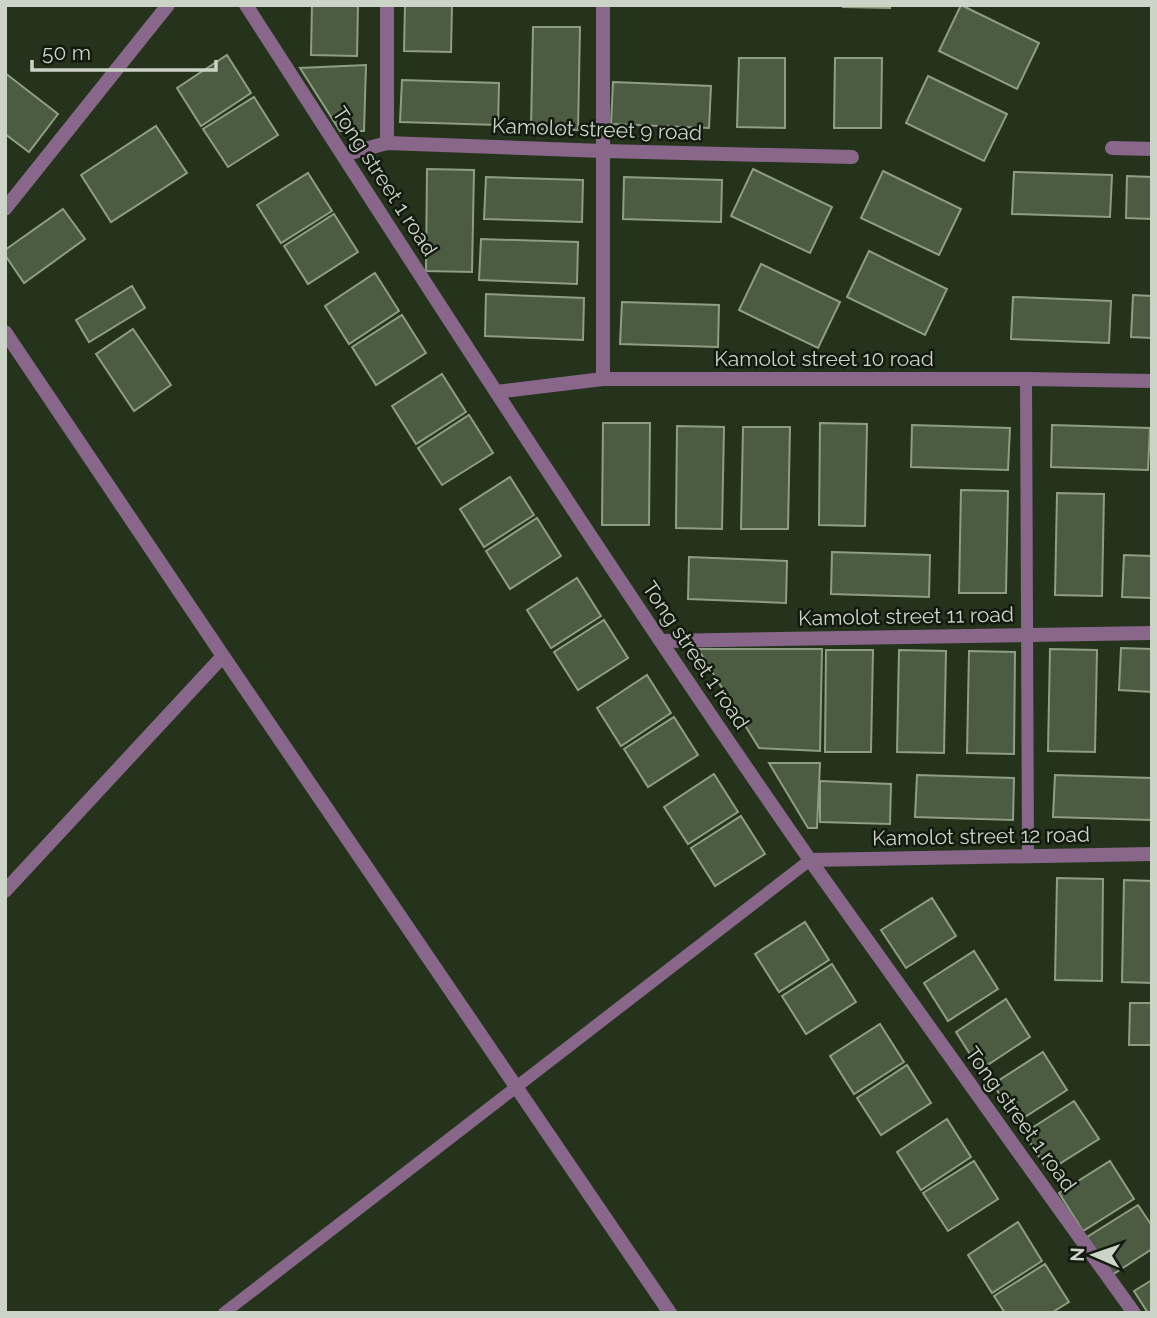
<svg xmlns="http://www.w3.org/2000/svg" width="1157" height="1318" font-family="Raleway,sans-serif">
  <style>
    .building { fill: #4c5c43; stroke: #8d9e83; stroke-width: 2 }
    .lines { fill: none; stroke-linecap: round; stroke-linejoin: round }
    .service { stroke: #88678b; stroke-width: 12 }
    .minor { stroke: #88678b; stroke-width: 14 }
    .labels { text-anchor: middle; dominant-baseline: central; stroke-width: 5; stroke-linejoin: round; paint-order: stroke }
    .street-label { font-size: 21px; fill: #cbd4c6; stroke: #12190e }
  </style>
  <rect width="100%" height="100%" fill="#25331c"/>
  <!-- building -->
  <g class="building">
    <polygon points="312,5 358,5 357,56 311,55"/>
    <polygon points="405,5 452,5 451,52 404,51"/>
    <polygon points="843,5 890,5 890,8 843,7"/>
    <polygon points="961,5 1039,43 1017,89 939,51"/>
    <polygon points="533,27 580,27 578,130 531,129"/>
    <polygon points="227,55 251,93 201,126 177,88"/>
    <polygon points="739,58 785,58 785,128 737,127"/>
    <polygon points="835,58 882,58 881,128 834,128"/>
    <polygon points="366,65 364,131 340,131 300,68"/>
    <polygon points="5,73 58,114 29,152 5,134"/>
    <polygon points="928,76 1007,114 984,161 906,123"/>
    <polygon points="402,80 499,83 498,125 400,122"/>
    <polygon points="613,82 711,86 709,128 611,124"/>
    <polygon points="254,97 278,135 228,167 203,129"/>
    <polygon points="156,126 187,173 111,222 81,175"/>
    <polygon points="427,169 474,170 472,272 426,271"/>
    <polygon points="753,169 832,207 810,253 731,216"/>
    <polygon points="883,171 961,209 939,255 861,218"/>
    <polygon points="1014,172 1112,175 1110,217 1012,214"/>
    <polygon points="308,173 332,211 281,243 257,205"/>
    <polygon points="1127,176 1152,177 1152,219 1126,218"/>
    <polygon points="486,177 583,180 582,222 484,219"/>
    <polygon points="624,177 722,180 721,222 623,219"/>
    <polygon points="63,209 85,239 24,283 5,255 5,250"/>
    <polygon points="334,214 358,252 308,284 284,246"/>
    <polygon points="481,239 578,242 577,284 479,280"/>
    <polygon points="869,251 947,289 925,335 847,297"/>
    <polygon points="761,264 840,302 818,348 739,310"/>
    <polygon points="375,273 399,311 349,344 325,306"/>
    <polygon points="132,286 145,308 89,342 76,320"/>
    <polygon points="486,294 584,298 583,340 485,336"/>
    <polygon points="1133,295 1152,296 1152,338 1131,337"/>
    <polygon points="1013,297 1111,301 1109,343 1011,339"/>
    <polygon points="622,302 719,305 718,347 620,344"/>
    <polygon points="402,315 426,353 376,385 352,347"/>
    <polygon points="133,329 171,385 134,411 96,354"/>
    <polygon points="442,374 466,412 416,444 392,406"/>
    <polygon points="469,415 493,453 442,485 418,448"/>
    <polygon points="603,423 650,423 649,525 602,525"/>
    <polygon points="820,423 867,424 865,526 819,525"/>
    <polygon points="912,425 1010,428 1008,470 911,467"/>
    <polygon points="1052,425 1150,428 1148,470 1051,467"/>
    <polygon points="677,426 724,427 722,529 676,528"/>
    <polygon points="743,427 790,427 788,529 741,529"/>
    <polygon points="510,477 534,515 484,547 460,509"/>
    <polygon points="961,490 1008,491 1006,593 959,593"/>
    <polygon points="1057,493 1104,494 1102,596 1055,595"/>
    <polygon points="537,518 561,556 510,589 486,551"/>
    <polygon points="832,552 930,555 929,597 831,594"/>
    <polygon points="1124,555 1152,556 1152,598 1122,597"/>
    <polygon points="689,557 787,561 786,603 688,599"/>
    <polygon points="577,578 601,616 551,648 527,610"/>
    <polygon points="604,620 628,658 578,690 554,652"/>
    <polygon points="1121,648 1152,649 1152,692 1119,690"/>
    <polygon points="698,649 822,649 820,751 759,748"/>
    <polygon points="1050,649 1097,650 1095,752 1048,751"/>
    <polygon points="826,650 873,650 871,752 825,752"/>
    <polygon points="899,650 946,651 944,753 897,752"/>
    <polygon points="969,651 1015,652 1014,754 967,753"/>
    <polygon points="647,675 671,713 621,746 597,708"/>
    <polygon points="674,717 698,755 648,787 624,749"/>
    <polygon points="769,763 820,763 817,828 808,828"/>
    <polygon points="714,774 738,812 688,844 664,807"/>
    <polygon points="917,775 1014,778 1013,820 915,817"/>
    <polygon points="1055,775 1152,778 1151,820 1053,817"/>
    <polygon points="820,781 891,784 890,824 820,822"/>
    <polygon points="741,816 765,854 715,886 691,848"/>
    <polygon points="1057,878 1103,879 1102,981 1055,980"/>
    <polygon points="1124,880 1152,881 1152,983 1122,982"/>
    <polygon points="932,898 956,936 906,968 881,930"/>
    <polygon points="805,922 829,960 779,992 755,954"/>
    <polygon points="974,951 998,989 948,1021 924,983"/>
    <polygon points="832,964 856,1002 806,1034 782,996"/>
    <polygon points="1006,999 1030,1037 980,1070 956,1032"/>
    <polygon points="1130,1003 1152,1003 1152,1045 1129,1045"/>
    <polygon points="880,1024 904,1062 854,1094 830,1056"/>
    <polygon points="1043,1052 1067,1090 1017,1122 993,1084"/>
    <polygon points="907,1065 931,1103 881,1135 857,1098"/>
    <polygon points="1074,1101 1099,1139 1048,1171 1024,1133"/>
    <polygon points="947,1119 971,1157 921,1190 897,1152"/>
    <polygon points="974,1161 998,1199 948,1231 923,1193"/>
    <polygon points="1110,1161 1134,1199 1083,1231 1059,1193"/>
    <polygon points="1138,1205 1152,1226 1152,1249 1112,1275 1087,1237"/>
    <polygon points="1018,1222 1042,1261 992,1293 968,1255"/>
    <polygon points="1045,1264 1069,1302 1051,1313 1005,1313 994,1296"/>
    <polygon points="1152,1280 1152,1313 1148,1313 1134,1291"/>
  </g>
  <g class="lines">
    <!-- service -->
    <g class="service">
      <polyline points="1026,379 1028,856"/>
      <polyline points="224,1313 810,860"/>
    </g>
    <!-- minor -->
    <g class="minor">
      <path d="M246,5c185,287 369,575 564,855 107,152 216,302 324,453"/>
      <polyline points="387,5 387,143"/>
      <polyline points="603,5 603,379"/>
      <polyline points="1112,148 1152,149"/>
      <polyline points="343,155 387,143 603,151 852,157"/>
      <polyline points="5,209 168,5"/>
      <polyline points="5,332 223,656 670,1313"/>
      <polyline points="496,392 603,379 1026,379 1152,381"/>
      <polyline points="661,641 1152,633"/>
      <polyline points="810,860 1152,854"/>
      <polyline points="5,891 223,656"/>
    </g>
  </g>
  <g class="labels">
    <!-- street labels -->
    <g class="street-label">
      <text transform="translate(597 129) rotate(2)">Kamolot street 9 road</text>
      <text transform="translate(385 181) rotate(57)">Tong street 1 road</text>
      <text x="824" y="358">Kamolot street 10 road</text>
      <text transform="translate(906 616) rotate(-1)">Kamolot street 11 road</text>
      <text transform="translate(696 655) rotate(56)">Tong street 1 road</text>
      <text transform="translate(981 836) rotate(-1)">Kamolot street 12 road</text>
      <text transform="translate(1021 1119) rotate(54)">Tong street 1 road</text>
    </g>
  </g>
  <!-- border -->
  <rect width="1157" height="1318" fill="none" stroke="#cbd4c6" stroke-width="14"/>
  <!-- north arrow -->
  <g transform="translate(1094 1255) rotate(272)" stroke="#12190e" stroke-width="5" paint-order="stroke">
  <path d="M0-5L12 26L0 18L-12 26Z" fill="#cbd4c6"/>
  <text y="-10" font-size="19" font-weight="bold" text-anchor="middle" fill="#cbd4c6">N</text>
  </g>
  <!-- scale -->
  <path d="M32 60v10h184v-10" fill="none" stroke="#cbd4c6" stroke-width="3.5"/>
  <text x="42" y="60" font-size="21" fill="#cbd4c6" stroke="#12190e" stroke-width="5" paint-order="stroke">50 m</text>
</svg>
